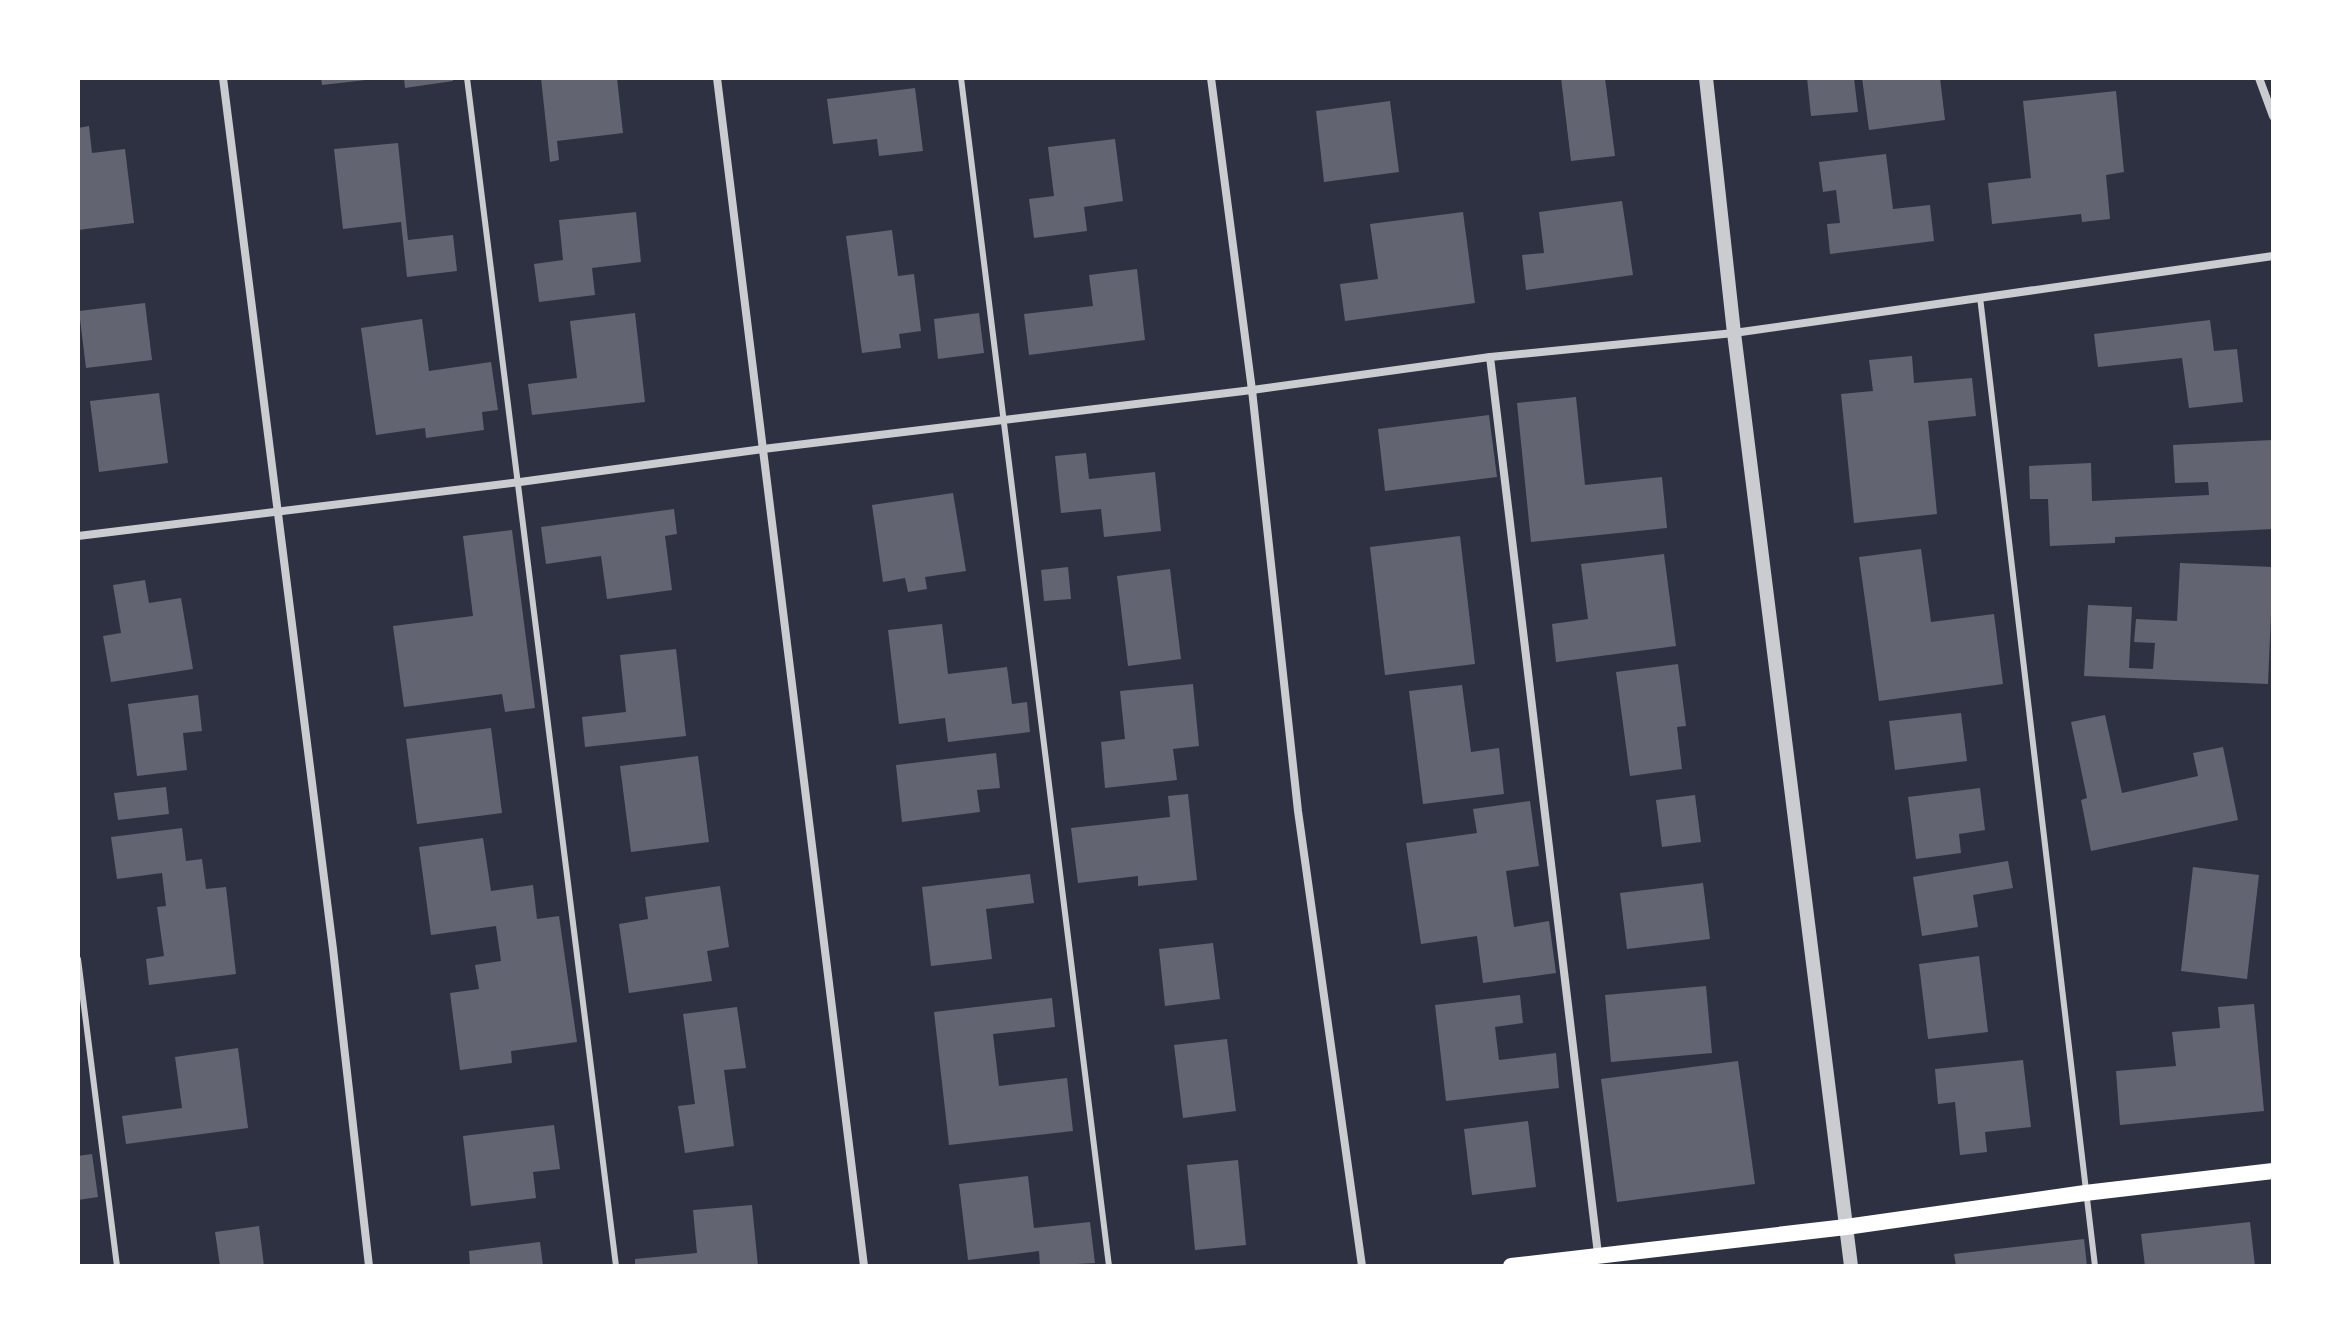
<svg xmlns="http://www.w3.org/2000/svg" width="2351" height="1344" font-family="'Fira Sans',sans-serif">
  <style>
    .building { fill: #626471 }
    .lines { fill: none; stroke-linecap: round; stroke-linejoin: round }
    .service { stroke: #caccd0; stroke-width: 6 }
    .minor { stroke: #caccd0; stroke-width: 8 }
    .tertiary { stroke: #caccd0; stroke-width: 14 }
    .secondary { stroke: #fff; stroke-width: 16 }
  </style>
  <rect width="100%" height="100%" fill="#2d3142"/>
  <!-- building -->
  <g class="building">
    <polygon points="321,78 366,78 366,80 322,85"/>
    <polygon points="404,78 453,78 453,81 405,88"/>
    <polygon points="541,78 617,78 623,133 557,141 559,160 550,162"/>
    <polygon points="1561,78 1605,78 1615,156 1571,161"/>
    <polygon points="1807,78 1854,78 1858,112 1811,116"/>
    <polygon points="1862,78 1940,78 1945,120 1869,130"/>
    <polygon points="915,88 923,151 879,156 877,139 833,144 827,99"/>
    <polygon points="2116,91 2124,172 2106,175 2110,219 2082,222 2081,214 1992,224 1988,183 2031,178 2023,101"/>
    <polygon points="1390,101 1399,172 1324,182 1316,111"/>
    <polygon points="89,126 92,153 125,149 134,223 78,230 78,128"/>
    <polygon points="1115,139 1123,201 1084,207 1087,231 1034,238 1029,199 1054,196 1048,147"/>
    <polygon points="398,143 408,240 453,235 457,271 407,277 401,222 343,229 334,149"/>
    <polygon points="1886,154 1893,209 1930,205 1934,241 1830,254 1827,224 1840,223 1836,190 1823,192 1819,162"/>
    <polygon points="1622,201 1633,275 1526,290 1522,255 1544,253 1539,212"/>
    <polygon points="636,212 641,262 592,268 595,295 539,302 534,264 563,260 559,220"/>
    <polygon points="1463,212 1475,303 1345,321 1340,284 1378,279 1370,224"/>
    <polygon points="892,230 898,276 914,274 921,331 899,334 901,348 862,353 846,236"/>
    <polygon points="1137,269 1145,340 1029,355 1024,314 1093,306 1089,275"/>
    <polygon points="145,303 152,360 86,368 79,311"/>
    <polygon points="635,313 645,402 532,415 528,384 577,378 570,321"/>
    <polygon points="979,313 984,353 938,359 934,319"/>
    <polygon points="422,319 429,371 491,362 498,410 482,412 484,430 426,438 425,428 376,435 361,328"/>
    <polygon points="2210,320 2214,351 2237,349 2243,402 2189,408 2182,358 2098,367 2094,334"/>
    <polygon points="1912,356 1914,383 1972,378 1976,416 1928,421 1937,514 1854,523 1841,394 1873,391 1869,360"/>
    <polygon points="159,393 168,463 99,472 90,401"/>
    <polygon points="1576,397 1585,485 1662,477 1667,528 1531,542 1517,403"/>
    <polygon points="1489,415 1497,477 1385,491 1378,429"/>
    <polygon points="2272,440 2273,529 2115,537 2115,543 2050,546 2048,499 2030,499 2029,466 2091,463 2092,501 2209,495 2208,482 2175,483 2173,445"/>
    <polygon points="1086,453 1089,479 1155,472 1161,531 1104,537 1101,509 1061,513 1055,456"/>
    <polygon points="953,493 966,571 925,577 927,589 908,592 905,578 883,582 872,505"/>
    <polygon points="674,509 677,534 665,536 672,590 607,599 601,556 546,564 541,527"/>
    <polygon points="512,530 535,708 505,712 502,694 404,707 393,626 473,616 463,536"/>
    <polygon points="1460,536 1475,664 1385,675 1370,547"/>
    <polygon points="1921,549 1931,622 1994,614 2003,684 1879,701 1859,557"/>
    <polygon points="1664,554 1676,646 1556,662 1552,624 1588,619 1581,564"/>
    <polygon points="2180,563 2273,567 2268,684 2084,676 2088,605 2132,607 2129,668 2153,669 2155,643 2134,642 2136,619 2177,621"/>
    <polygon points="1068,567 1071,599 1044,601 1041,570"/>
    <polygon points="1170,569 1181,659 1128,666 1117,576"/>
    <polygon points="145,580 149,603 181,598 193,669 111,682 103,636 121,633 113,585"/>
    <polygon points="942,624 948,674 1007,667 1012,704 1027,702 1030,732 948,742 945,718 899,724 888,630"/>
    <polygon points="676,649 686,736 585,747 582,717 626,712 620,655"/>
    <polygon points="1678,664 1686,726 1677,727 1682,769 1630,776 1616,672"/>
    <polygon points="1193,684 1199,746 1173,749 1177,780 1105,788 1101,742 1125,739 1120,691"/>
    <polygon points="1462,685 1471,752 1499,748 1504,794 1423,804 1409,691"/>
    <polygon points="198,695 202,731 183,733 187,770 137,776 128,704"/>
    <polygon points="1961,713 1967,761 1895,770 1889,721"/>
    <polygon points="2105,715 2122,793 2198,776 2193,753 2223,747 2238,820 2091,851 2081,800 2087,798 2071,722"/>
    <polygon points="491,728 502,813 417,824 406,739"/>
    <polygon points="996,753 1000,788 977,790 980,812 902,822 896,765"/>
    <polygon points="698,756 709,842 631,852 620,766"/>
    <polygon points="166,787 169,814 118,820 114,793"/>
    <polygon points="1980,788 1985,830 1959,834 1961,853 1916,859 1908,797"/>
    <polygon points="1188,794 1197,880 1138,886 1138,876 1078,883 1071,828 1170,817 1168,796"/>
    <polygon points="1695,795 1701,842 1662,847 1656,800"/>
    <polygon points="1530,801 1539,866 1506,871 1514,927 1549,921 1556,973 1483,983 1477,936 1421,944 1406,843 1477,833 1473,809"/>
    <polygon points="182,828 186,861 202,859 206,889 226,887 236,974 149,985 146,959 164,956 157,907 166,906 162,873 117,879 111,837"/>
    <polygon points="483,838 491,891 533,885 537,919 559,916 577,1042 511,1051 512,1063 460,1070 450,993 479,989 475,965 501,961 496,926 431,935 419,847"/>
    <polygon points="2008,861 2013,888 1973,895 1978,927 1922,936 1913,877"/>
    <polygon points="2193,867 2259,875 2247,979 2181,971"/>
    <polygon points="1030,874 1034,903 986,909 992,959 931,966 922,887"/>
    <polygon points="1703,883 1710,939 1627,949 1620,893"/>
    <polygon points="720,886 729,947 707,951 712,981 629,993 619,924 648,919 645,897"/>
    <polygon points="1213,943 1220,999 1165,1006 1159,949"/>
    <polygon points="1979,956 1988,1032 1928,1039 1919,964"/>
    <polygon points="1706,986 1712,1053 1611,1062 1605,995"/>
    <polygon points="1520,995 1523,1023 1495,1027 1499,1060 1556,1053 1559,1088 1446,1101 1435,1005"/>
    <polygon points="1052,998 1055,1027 993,1034 999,1086 1067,1078 1073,1131 949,1145 934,1012"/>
    <polygon points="2254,1004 2264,1111 2120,1125 2116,1071 2176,1066 2172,1032 2220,1028 2218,1007"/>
    <polygon points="737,1007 746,1068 724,1070 734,1146 685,1153 678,1106 695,1104 683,1014"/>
    <polygon points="1227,1039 1236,1111 1183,1118 1174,1045"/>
    <polygon points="238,1048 248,1128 126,1144 122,1116 182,1108 175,1057"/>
    <polygon points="2023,1060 2031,1127 1985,1132 1987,1152 1960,1155 1955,1102 1938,1104 1935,1069"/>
    <polygon points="1738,1061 1755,1184 1617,1202 1601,1079"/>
    <polygon points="1528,1121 1536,1187 1472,1195 1464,1129"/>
    <polygon points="554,1125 560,1169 533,1172 536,1198 471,1206 463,1136"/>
    <polygon points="92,1154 98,1197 78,1200 78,1156"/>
    <polygon points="1238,1160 1246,1245 1195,1250 1187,1165"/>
    <polygon points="1028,1176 1034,1228 1090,1222 1095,1263 1040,1266 1039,1251 968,1260 959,1184"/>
    <polygon points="752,1205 758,1266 635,1266 635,1259 697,1253 693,1210"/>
    <polygon points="2250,1222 2255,1266 2145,1266 2141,1234"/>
    <polygon points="259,1226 264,1266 220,1266 215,1232"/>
    <polygon points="2084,1239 2087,1266 1956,1266 1954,1254"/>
    <polygon points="540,1242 543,1266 470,1266 469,1251"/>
  </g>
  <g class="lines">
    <!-- service -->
    <g class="service">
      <polyline points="467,78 616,1266"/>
      <polyline points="961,78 1109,1266"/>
      <polyline points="1980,297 2095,1266"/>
      <polyline points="78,959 117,1266"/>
    </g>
    <!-- minor -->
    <g class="minor">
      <polyline points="223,78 333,949 369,1266"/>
      <polyline points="717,78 864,1266"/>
      <polyline points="1211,78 1252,390 1298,811 1362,1266"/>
      <polyline points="2259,78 2273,116"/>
      <polyline points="1490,357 1598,1254"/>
      <polyline points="78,536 520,482 763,449 1252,390 1490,357 1734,333 2273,256"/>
    </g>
    <!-- tertiary -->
    <polyline class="tertiary" points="1706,78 1734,333 1851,1266"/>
    <!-- secondary -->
    <polyline class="secondary" points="1511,1266 1846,1227 2085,1193 2273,1171"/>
  </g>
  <!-- border -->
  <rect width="2351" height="1344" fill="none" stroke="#ffffff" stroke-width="160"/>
</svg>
